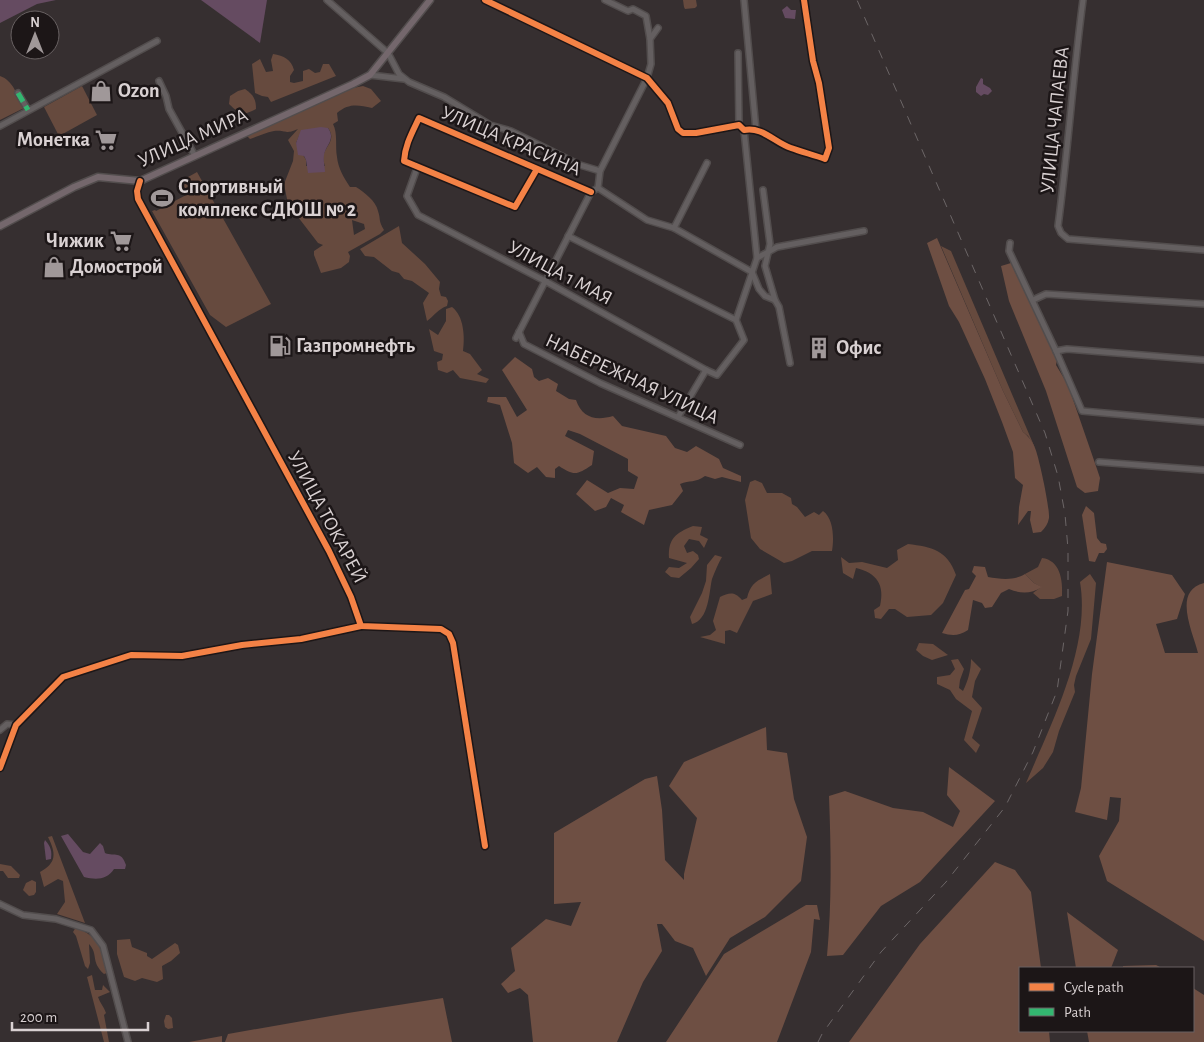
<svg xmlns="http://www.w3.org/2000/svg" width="1204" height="1042" font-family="'Alegreya Sans',sans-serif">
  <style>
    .green { fill: #664a3e; fill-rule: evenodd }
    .forest { fill: #6e4f43 }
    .water { fill: #654b61 }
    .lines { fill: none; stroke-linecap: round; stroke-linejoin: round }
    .minor-casing { stroke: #524d4d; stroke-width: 8 }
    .major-casing { stroke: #524d4d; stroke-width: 9 }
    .minor { stroke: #645f60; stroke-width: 5 }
    .major { stroke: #74676c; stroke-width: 6 }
    .rail { stroke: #6c6667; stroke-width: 1; stroke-dasharray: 9 9; stroke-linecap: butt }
    .quiet { stroke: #33b770; stroke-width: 5; stroke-dasharray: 10 5; stroke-linecap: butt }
    .cycleway-casing { stroke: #1c1617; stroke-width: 9 }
    .cycleway { stroke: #f48246; stroke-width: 6 }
    .labels { text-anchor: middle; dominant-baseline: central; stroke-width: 5; stroke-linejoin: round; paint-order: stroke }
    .poi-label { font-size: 20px; font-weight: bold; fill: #d9d1d2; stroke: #1c1617; text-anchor: start }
    .street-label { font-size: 20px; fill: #d9d1d2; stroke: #1c1617 }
  </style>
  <rect width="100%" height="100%" fill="#362f30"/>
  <!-- green -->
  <g class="green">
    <polygon points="683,0 696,0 697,6 695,8 685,9 684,7"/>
    <path d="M273,54c11,2 18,5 21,16l-4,6v6l4,1 9,-2v-10l6,-2 6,4 5,-1 3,-8h6l7,12 -65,26 -3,-5 -6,-1 -7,-3 -3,-29 8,-5 6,13 7,-1 -2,-11z"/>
    <path d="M0,76c13,4 18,21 24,32l-24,12z"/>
    <polygon points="82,86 97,115 59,136 44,107"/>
    <path d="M363,86l8,3 10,12 -9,7c-14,-3 -23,-5 -35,5l1,8 -5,3c5,10 2,22 4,33 1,11 7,21 13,30h6c8,5 20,14 22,24 3,9 0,9 6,19l-4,4 -32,18 2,4 -1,6 -8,6 -20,5 -7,-18v-4l9,-6 -5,-2 -30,-39 -4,-20 9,-23 1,-10 -6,-11 10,-11c-14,6 -12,1 -24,2 -9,2 -16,5 -24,8l-4,-4 107,-47zM328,128c9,12 -3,18 -5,29 0,3 1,6 2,9h-19v-6l-10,-17 3,-7zM352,220l12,4 1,5 -11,6z"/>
    <path d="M245,89c9,6 11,11 11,20 -12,7 -17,5 -27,-5l1,-8 8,-5z"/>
    <polygon points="197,172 271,304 226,327 210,315 152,211 155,210 156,211 188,194 181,181"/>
    <path d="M399,226l3,17 23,21 15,18 -1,7 2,7 5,1 2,4 -1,5c-9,3 -13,10 -20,15l-4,-18 6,-10 -17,-12 -8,-2 -5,-6 -7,-2 -18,-14 -9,-1 -5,-7z"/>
    <polygon points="941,246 951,251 1035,448 1028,436 1023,432 1003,391"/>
    <path d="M452,307c12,9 13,30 11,44l7,3 12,16 -5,4 12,5 -3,4 -26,-5 -7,-8 -6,3 -9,-3 -1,-8 5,-2 1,-6 -9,-3 -5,-22 9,6 8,-14v-12z"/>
    <path d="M755,480l7,3 5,10h15l9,5 1,6 5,3 8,10 9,-5 5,3 4,-4c11,8 11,28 9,40h-20l-20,10 -8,2 -24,-14 -9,-11 -6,-38 5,-18z"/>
    <path d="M693,526l9,1 -2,8 8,4 -4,9 -5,-7 -10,-2 -5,7 3,7 6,-2 5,4 1,4 -8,9 -12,10 -8,-1 -6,-5 4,-5 10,1 8,-5 -18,-5c-1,-20 7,-25 24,-32z"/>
    <path d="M908,544c24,3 39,6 48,31l-13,28 -12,12 -24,2 -12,-8h-6l-8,10 -6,-1 -1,-8 6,-4c5,-21 -3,-33 -24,-38l-3,11 -10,-6 -2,-16 8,6 13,-1 25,6 11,-8 -1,-10z"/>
    <path d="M715,555l7,2c-4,7 -7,14 -10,22 -3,13 -3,41 -20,45l-2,-7 12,-24 4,-12 1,-16z"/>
    <path d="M1042,558c18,2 21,22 20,38l-8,3h-14l-7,-6 8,-6 -7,-4 -9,-9 13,-7z"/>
    <path d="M770,574l2,20 -19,7 -16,32 -7,-3 -5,1v13l-25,-7 10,-2 6,-5 -3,-9 7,-24c9,-4 14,-6 22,3l5,-2c4,-16 10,-17 23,-24z"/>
    <path d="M1090,574l6,9 -5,56 -15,37 -2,9 1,7 -16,39 -6,21 -10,16 -17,15c25,-59 65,-136 54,-201z"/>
    <polygon points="919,643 933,644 948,655 932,660 923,656 916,650"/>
    <path d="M958,659l6,10 -4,11 -1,8 4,3c5,-10 8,-21 8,-32l10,10 -6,12 -3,16 10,11 -10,30 8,7 -4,8 -12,-13 8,-29 -16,-12 -6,-9 -13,-6v-7l13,-2 5,-6 -4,-9z"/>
    <path d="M52,836l33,87 -28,-9 8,-12 -2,-21 -5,-2 -14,8 -4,-15c17,-9 16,-19 8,-35z"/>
    <polygon points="0,864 11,866 20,875 19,878 8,878 3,871 0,871"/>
    <polygon points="32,880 36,882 36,892 34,895 29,896 23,890 26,883"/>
    <path d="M76,927c25,12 25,21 31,46l-3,1c-14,-13 -5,-19 -15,-30l1,19 -2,6 -3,-3 -9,-30 -3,-4z"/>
    <polygon points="130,939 132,947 147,953 147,956 152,959 175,943 178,945 180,953 171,961 162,966 163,979 157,982 142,978 135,981 124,977 117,954 117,940"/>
    <path d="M92,975l3,15h7l1,-5 7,7 -12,5c2,6 6,10 8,16l-2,2 5,27h-5l-17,-65z"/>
    <polygon points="166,1015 169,1015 172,1018 173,1028 168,1029 165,1027 164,1021"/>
  </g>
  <!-- forest -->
  <g class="forest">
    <path d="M937,238l66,153 20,41c5,4 10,10 12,16 4,9 15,61 14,70 -1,6 -4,10 -8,14l-8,1 -3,-13 1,-9h-3l-10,14 1,-18 4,-22 -8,-7 -2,-26 -11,-30 -17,-43 -26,-57 -10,-16 -22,-63z"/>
    <polygon points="1011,263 1057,360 1056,365 1068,385 1097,469 1100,478 1098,491 1085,493 1077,487 1046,391 1009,301 1001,266"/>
    <path d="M515,357l17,12 2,8 5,4 9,-3 10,6 -2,7 13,8 7,1c6,18 20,21 37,16l9,10 44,10 9,12 12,4 9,-6 23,13 4,9 18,8v6l-19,-5 -7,2 -10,-3c-10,7 -15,4 -25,8l3,7 -11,14 -23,5 -5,15 -23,-13 3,-7 -13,-7 -5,9 -11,4 -19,-17 11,-14 21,13 12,-5 14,1 4,-12 -10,-6v-12l-48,-25 -12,-4 -3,6 29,15 -2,14c-15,10 -18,11 -33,1l-4,3v9l-9,-1 -9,-10 -9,6 -14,-10 -2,-20 -12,-38 -13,-3 1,-5h18l11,20 10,-7 -25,-40z"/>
    <polygon points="1086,506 1094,513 1097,538 1101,543 1106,544 1107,549 1104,553 1099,553 1095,562 1089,561 1082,515"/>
    <path d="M1107,562l65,13 13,19 -8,25 -21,5 9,29h33c-5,-21 -26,-62 6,-70v358l-97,-60 -8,-25 20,-35 2,-23 -11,-1 -3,23 -32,-8 6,-24 11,-114z"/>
    <path d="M974,566l11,1 3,10c12,2 26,4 37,-3l9,9 8,4c-11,7 -21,7 -33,2l-8,4 -9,14 -7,1 -3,-5 -9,-3 -5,30c-9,6 -16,6 -26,3l23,-43 4,-1 7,-13 -4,-4z"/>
    <polygon points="766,727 767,750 787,753 794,799 807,837 801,881 765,917 730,938 706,976 693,948 675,941 662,924 657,924 662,951 643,982 617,1042 533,1042 528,995 520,988 508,993 501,984 515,971 511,948 546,919 571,926 581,902 554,904 554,833 645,779 657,776 662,810 665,860 684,880 684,874 697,818 669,786 684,762"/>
    <path d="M949,767l46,34 -75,81 -39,24 -38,49 -16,1c5,-54 4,-106 2,-160l16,-5 48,17 30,4 30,15 7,-16 -13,-16z"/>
    <polygon points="995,862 1015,870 1031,892 1041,968 1020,968 1020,1031 1049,1031 1050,1042 849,1042 920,944"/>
    <polygon points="806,905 817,905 820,920 814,919 811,952 777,1042 666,1042 724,954"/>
    <polygon points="1067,912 1118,950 1111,968 1076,968"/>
    <polygon points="1156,965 1162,968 1123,968 1123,966"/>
    <polygon points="1193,988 1204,995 1204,1042 1089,1042 1087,1031 1193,1031"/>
    <polygon points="443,998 452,1042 225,1042 228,1034 348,1013"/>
    <polygon points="222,1036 222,1042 189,1042"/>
  </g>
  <!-- water -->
  <g class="water">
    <polygon points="0,0 56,0 37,4 0,23"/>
    <polygon points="201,0 267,0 260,43"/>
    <polygon points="787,6 791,10 796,10 795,19 785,18 782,10"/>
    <polygon points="981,78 983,79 983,84 990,88 992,91 988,95 984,94 981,96 976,92 976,87"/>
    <path d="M321,127l7,1c8,11 -2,17 -4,27 -1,5 1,12 1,17l-17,1 -2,-13 -2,-4 -6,-1 -2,-12 5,-13z"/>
    <path d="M68,834l15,18 7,2 10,-11 3,3 2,7c10,4 16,-3 21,12l-1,4h-11c-7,11 -18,11 -30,8l-23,-41z"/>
    <path d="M45,840c6,7 7,11 6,19l-5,1 -2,-17z"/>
  </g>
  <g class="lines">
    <!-- minor casing -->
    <g class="minor-casing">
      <g id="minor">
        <polyline points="327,0 388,53 399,74 409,82 444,97 490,125 511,131 580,165 600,171"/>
        <path d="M485,0l162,78 21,25 10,26 5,4h13l43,-8 5,5c18,-4 31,13 47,18 11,4 23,7 34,11l4,-11 -10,-65 -6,-22 -9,-61"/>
        <polyline points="605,0 628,11 633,9 646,16 650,39"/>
        <polyline points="744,0 756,130"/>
        <path d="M1083,0c-10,75 -15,151 -25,226l3,7 7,6 136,11"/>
        <polyline points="738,53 739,125"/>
        <polyline points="370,75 404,79"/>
        <polyline points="159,81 166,96 169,109 195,156"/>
        <polyline points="18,93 28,110"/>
        <polyline points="0,126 157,41"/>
        <polyline points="417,168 407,196 418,215 545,281 706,370"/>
        <path d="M537,169l-22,38 -111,-46c1,-16 8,-28 15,-43l172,74"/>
        <polyline points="140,181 137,191 138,199 329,551 351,597 361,626 441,629 449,634 453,643 485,846"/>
        <polyline points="598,188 647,220 674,228 752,272 759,289 765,296 775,300 779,307 790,363"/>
        <polyline points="763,190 770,244 765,266 775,300"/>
        <polyline points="674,228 707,163"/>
        <polyline points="568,236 736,320"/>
        <polyline points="1010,243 1009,251 1056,351 1082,411 1204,422"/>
        <polyline points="757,258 777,247 864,231"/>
        <polyline points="1033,300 1046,294 1204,304"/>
        <polyline points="519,332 524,344 600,383 740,445"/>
        <polyline points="516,338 591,192 598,188 600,171 647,78 651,64 650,39 658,28"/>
        <polyline points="1056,351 1067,349 1204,360"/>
        <polyline points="678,417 706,370 717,375 744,340 736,320 757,258 744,130"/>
        <polyline points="1099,462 1204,470"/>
        <polyline points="0,730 7,724 16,725"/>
        <polyline points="0,768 16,725 63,677 131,655 182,656 242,645 301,639 361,626"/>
        <polyline points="0,904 23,915 56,919 91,930 103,946 128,1042"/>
      </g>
    </g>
    <!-- major casing -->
    <g class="major-casing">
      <polyline id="major" points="0,226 74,187 98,177 140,181 353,84 370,75 430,0"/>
    </g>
    <!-- minor -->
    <use href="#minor" class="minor"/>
    <!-- major -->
    <use href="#major" class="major"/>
    <!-- rail -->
    <polyline class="rail" points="818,1042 822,1034 881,952 946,882 1005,807 1033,752 1057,691 1068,611 1068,549 1065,514 1058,476 1045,433 857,0"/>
    <!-- quiet -->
    <polyline class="quiet" points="18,93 28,110"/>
    <!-- cycleway casing -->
    <g class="cycleway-casing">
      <g id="cycleway">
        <path d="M485,0l162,78 21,25 10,26 5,4h13l43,-8 5,5c18,-4 31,13 47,18 11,4 23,7 34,11l4,-11 -10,-65 -6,-22 -9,-61"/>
        <path d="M537,169l-22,38 -111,-46c1,-16 8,-28 15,-43l172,74"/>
        <polyline points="140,181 137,191 138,199 329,551 351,597 361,626 441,629 449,634 453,643 485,846"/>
        <polyline points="0,768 16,725 63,677 131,655 182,656 242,645 301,639 361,626"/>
      </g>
    </g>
    <!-- cycleway -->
    <use href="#cycleway" class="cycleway"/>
  </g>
  <!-- icons -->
  <defs>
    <g id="shop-bare" transform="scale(1.725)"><path d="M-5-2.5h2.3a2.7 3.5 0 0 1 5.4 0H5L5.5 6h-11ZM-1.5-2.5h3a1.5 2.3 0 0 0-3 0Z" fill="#a09899" stroke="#1c1617" stroke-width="2.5" paint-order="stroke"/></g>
    <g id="supermarket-bare" transform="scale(1.725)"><path d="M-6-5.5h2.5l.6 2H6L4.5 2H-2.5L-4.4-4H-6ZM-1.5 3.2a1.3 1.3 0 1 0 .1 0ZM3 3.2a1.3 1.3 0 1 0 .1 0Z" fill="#a09899" stroke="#1c1617" stroke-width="2.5" paint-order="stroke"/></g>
    <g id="stadium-bare" transform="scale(1.725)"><path d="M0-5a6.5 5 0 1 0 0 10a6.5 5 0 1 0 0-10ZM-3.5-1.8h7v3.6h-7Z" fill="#a09899" stroke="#1c1617" stroke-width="2.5" paint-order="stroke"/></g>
    <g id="fuel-bare" transform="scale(1.725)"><path d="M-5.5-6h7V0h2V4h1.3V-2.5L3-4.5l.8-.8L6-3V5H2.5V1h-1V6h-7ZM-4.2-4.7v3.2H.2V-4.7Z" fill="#a09899" stroke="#1c1617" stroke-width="2.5" paint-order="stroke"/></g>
    <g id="building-bare" transform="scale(1.725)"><path d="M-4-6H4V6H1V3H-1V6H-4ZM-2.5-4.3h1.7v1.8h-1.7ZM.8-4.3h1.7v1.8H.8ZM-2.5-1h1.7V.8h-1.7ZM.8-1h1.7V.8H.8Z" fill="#a09899" stroke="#1c1617" stroke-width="2.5" paint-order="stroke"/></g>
  </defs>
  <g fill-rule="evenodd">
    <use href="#shop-bare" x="101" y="91"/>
    <use href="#supermarket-bare" x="106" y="140"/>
    <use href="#stadium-bare" x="162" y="198"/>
    <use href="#supermarket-bare" x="121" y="241"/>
    <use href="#shop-bare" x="54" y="267"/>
    <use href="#fuel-bare" x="280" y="346"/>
    <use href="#building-bare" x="819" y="348"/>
  </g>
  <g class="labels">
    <!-- poi labels -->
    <g class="poi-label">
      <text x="118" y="91">Ozon</text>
      <text x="90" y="140" text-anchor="end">Монетка</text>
      <text x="178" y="187">Спортивный<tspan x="178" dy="23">комплекс СДЮШ № 2</tspan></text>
      <text x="104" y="241" text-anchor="end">Чижик</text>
      <text x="70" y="267">Домострой</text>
      <text x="296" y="346">Газпромнефть</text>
      <text x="836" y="348">Офис</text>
    </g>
    <!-- street labels -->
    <g class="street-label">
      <text transform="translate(1055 120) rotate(-84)">УЛИЦА ЧАПАЕВА</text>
      <text transform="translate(193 138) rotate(-24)">УЛИЦА МИРА</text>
      <text transform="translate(511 141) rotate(23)">УЛИЦА КРАСИНА</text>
      <text transform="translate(560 273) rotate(28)">УЛИЦА 1 МАЯ</text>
      <text transform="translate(632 379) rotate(25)">НАБЕРЕЖНАЯ УЛИЦА</text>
      <text transform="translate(327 517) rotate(62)">УЛИЦА ТОКАРЕЙ</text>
    </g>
  </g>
  <!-- legend -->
  <rect x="1019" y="967" width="175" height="65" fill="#1c1617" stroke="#686162"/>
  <rect x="1029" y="983" width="25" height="8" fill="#f48246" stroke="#686162"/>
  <text x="1064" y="992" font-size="15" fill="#d9d1d2">Cycle path</text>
  <rect x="1029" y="1008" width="25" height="8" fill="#33b770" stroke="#686162"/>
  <text x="1064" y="1017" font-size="15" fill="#d9d1d2">Path</text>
  <!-- north arrow -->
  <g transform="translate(35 35)"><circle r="24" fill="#1c1617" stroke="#686162"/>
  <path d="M0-4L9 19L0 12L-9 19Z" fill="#a09899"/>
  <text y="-8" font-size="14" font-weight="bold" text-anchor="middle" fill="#d9d1d2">N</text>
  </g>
  <!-- scale -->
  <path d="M12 1022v8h136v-8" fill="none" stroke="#d9d1d2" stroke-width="2.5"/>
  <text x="20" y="1022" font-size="15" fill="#d9d1d2" stroke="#1c1617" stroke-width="4" paint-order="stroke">200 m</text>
</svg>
